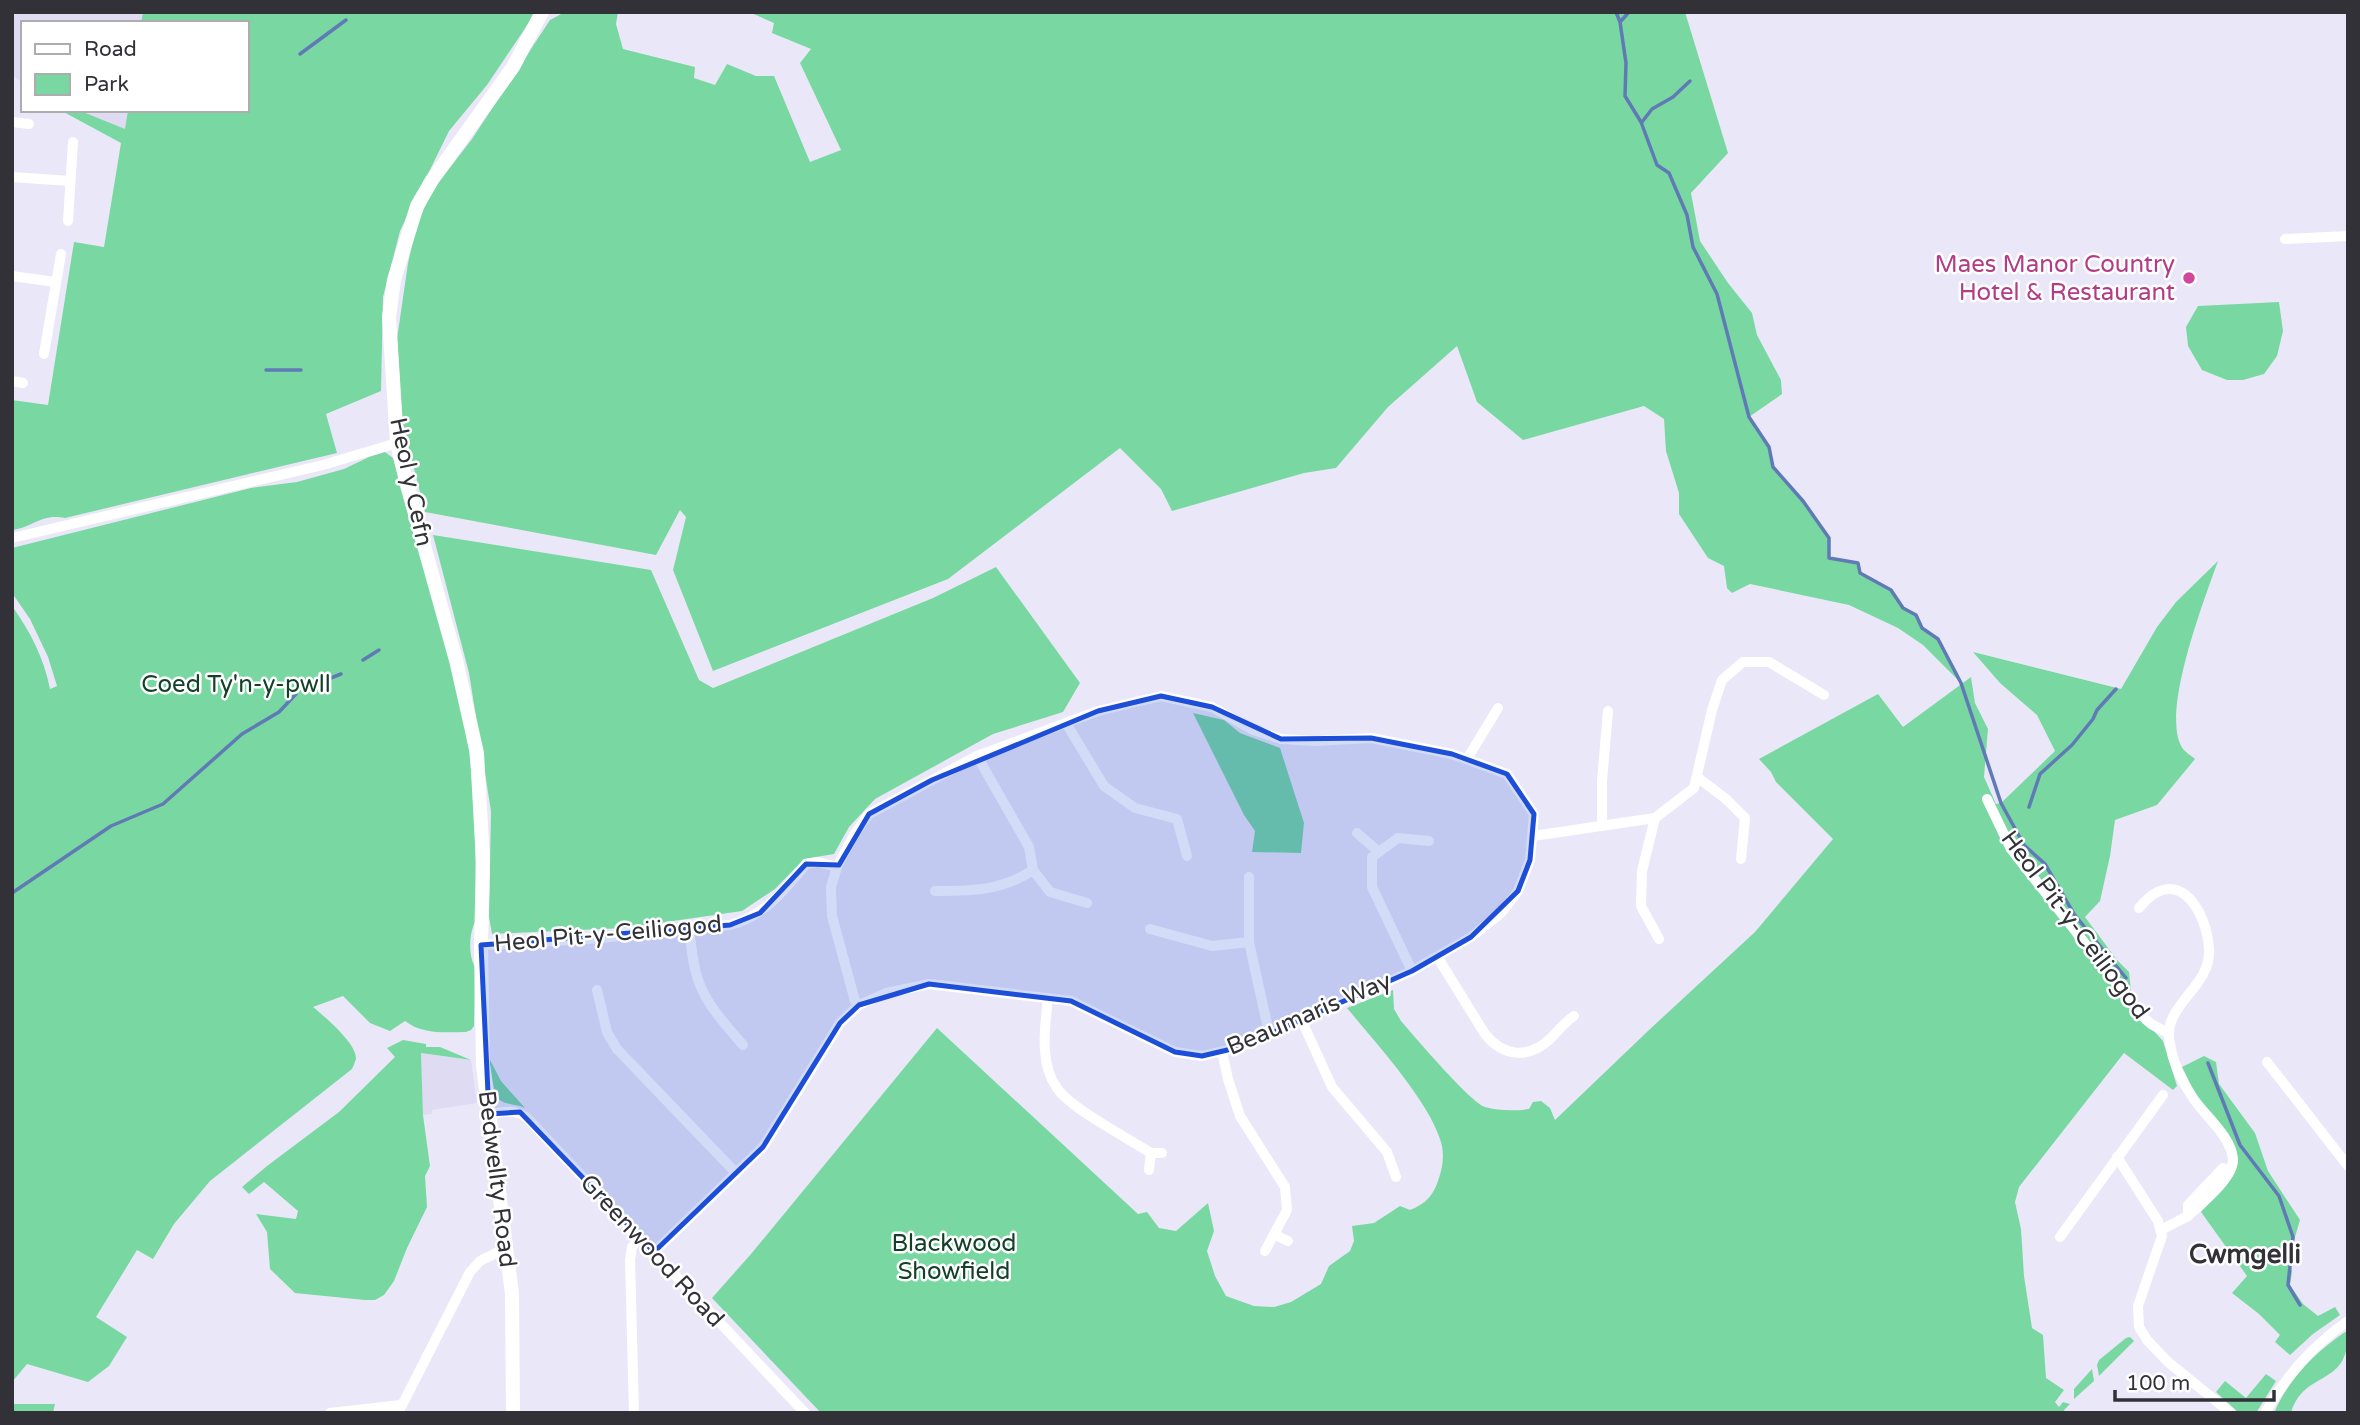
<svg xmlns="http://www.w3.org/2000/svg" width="2360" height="1425" font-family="'Varela Round',sans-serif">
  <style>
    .built { fill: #dfdbf3 }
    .green { fill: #79d8a2 }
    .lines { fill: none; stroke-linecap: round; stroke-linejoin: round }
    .stream { stroke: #607ab6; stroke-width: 3.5 }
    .minor { stroke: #fff; stroke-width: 10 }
    .tertiary { stroke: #fff; stroke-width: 14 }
    .marked { fill: #1d4ed8; fill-opacity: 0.2; stroke: #1d4ed8; stroke-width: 5; stroke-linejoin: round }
    .hotel-dot { fill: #d1479c; stroke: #fff; stroke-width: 2.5 }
    .labels { text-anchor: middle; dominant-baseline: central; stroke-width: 5; stroke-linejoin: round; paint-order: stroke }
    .hotel-label { font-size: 24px; fill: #b23c85; stroke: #fff; text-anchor: end }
    .street-label { font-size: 24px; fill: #323137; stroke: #fff }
    .park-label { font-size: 24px; fill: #144029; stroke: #fff }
    .neighbourhood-label { font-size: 26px; font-weight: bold; fill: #323137; stroke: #fff }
  </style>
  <rect width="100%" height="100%" fill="#eae8f8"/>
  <!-- built -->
  <g class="built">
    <polygon points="12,12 143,12 141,23 23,23 23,83 12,76"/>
    <polygon points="78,110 128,110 125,130"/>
    <polygon points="421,1053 471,1060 477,1103 432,1110 432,1114 423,1115"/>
  </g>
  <!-- green -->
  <g class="green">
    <path d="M143,12h393l-49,73 -38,46 -49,100 -17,66 -2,94 -55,23 11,39 -272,65c-24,-5 -31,9 -53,12v-130l36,5 26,-163 30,5 17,-104 -61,-33h18l47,19 3,-19h119v-87h-106z"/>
    <polygon points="565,12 618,12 616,24 623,49 695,67 694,78 715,85 727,64 756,76 774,76 810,162 841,150 800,63 811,49 772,33 774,23 749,12 1685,12 1728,153 1691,193 1700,241 1728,283 1752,313 1757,335 1781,380 1782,394 1749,417 1769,447 1773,467 1803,501 1829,538 1829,558 1858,563 1860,573 1891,590 1903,608 1916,615 1922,628 1938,639 1961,683 1923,645 1898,628 1849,605 1750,584 1732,593 1727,588 1724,566 1708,558 1679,514 1679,493 1666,451 1664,419 1644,406 1523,440 1477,402 1457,346 1388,407 1336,468 1304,473 1172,511 1161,489 1120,448 948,579 713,671 673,570 686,517 680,510 656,555 425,512 402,421 397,339 408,263 417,224 432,191 472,139 550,20"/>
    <polygon points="2279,302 2283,331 2277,356 2264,374 2243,380 2227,380 2202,370 2188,346 2186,327 2198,306"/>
    <path d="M385,452l8,6 64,230 12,62 6,59 1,111c-7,12 -8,35 -1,47l-1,59 -3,4 -5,2c-21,0 -43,3 -61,-11l-15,10 -20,-8 -27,-27 -30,11c11,9 43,36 43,51 0,2 -3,9 -4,11l-142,112 -36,43 -21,35 -16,-9 -41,67 31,20 -18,29 -21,16 -61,-18 -15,18v-776c18,25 32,52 38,83l7,-3 -9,-29 -18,-38 -18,-26v-45l239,-60 46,-6 47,-13 25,-12z"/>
    <polygon points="433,535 651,570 699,680 713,688 933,598 996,567 1080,683 1063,712 993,734 875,799 849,827 834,854 804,859 775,889 742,911 625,928 492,934 489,917 491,811 469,673"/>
    <path d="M2218,561c-13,37 -59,155 -35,188 3,4 9,7 12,10l-38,46 -42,15 -5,36 -10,45 -15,16 32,43 12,12 4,36 30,33 14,45 -4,4 -49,-37 -105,134 -4,15 6,27 3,47 8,52 11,7 3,43 18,12 -9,12 4,5 4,-5 7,2 -6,6 1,3h-1244l-109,-115 39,-44 186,-226 201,186 9,-2 12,16 17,3 32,-28 6,28 -7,20 8,25 11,20 28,10 20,1 17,-5 30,-18 8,-18 21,-15 4,-10 -2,-15 22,-3 26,-17 10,4c15,-6 23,-14 28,-29 5,-14 7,-28 2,-42 -13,-40 -65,-97 -93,-131l46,-18 1,19 7,12c14,16 69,81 84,86 13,4 31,4 44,2l4,-7 8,-1 9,7 5,12 94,-90 106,-98 78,-93 -57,-57 -5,-10 -12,-13 119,-65 25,33 68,-50 4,26 13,26 -4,48 12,27 5,-1 54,-52 -18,-36 -37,-32 -27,-31 148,37 36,-62 19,-25z"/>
    <polygon points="1193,713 1224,720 1240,733 1280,748 1304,823 1301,853 1252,852 1255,831 1244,815"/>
    <polygon points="403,1040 426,1044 426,1047 440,1047 471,1060 421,1053 423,1115 430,1166 425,1176 427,1207 407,1248 394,1281 384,1295 375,1300 365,1300 295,1293 270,1269 267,1232 256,1214 296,1219 298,1211 264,1182 249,1194 242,1187 267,1166 339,1112 395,1057 387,1048"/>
    <path d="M2204,1056l12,6 3,22 36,49 13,38 32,49 -10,34 2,18 -2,13 13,19 15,12 17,-9 5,8 -27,19 -23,21 -15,-13 5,-7 -21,-21 -27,-21 15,-17 -46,-64 32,-36c17,-29 -17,-54 -33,-75 -7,-10 -12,-23 -18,-34z"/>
    <path d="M489,1058l12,23 24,27c-11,-5 -21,-2 -30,-12z"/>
    <path d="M2345,1332l3,2c0,54 -44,35 -57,79h-17c15,-34 40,-60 71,-81z"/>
    <polygon points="2130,1337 2134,1341 2099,1376 2097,1365 2099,1360 2126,1338"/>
    <polygon points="2092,1369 2094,1381 2074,1399 2074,1389"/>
    <polygon points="2266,1374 2276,1381 2256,1413 2239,1413 2216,1392 2225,1381 2246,1398"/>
    <polygon points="12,1404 55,1404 53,1413 12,1413"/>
  </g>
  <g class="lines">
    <!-- stream -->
    <g class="stream">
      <polyline points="1616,12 1620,22 1626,63 1625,96 1641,122 1657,165 1669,173 1687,215 1693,247 1717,294 1749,417 1769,447 1773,467 1803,501 1829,538 1829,558 1858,563 1860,573 1891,590 1903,608 1916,615 1922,628 1938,639 1961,683 2001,803 2024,845 2045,864 2074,914 2126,978"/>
      <polyline points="1621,21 1629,12"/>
      <polyline points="300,54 346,20"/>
      <polyline points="1642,122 1652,109 1673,97 1690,81"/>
      <polyline points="266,370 301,370"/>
      <polyline points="363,660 379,650"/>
      <polyline points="310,686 341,674"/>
      <polyline points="2029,807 2040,774 2072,745 2093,719 2097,710 2116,689"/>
      <polyline points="12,893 111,826 163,804 242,734 279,712 296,694"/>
      <polyline points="2208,1063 2240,1145 2279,1196 2293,1237 2288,1285 2300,1305"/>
    </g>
    <!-- minor -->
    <g class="minor">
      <polyline points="12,122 29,124"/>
      <polyline points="12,177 70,181"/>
      <polyline points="68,221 73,142"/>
      <polyline points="2285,239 2348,236"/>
      <polyline points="12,276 55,282"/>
      <polyline points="44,354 61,254"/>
      <polyline points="12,381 23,383"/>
      <polyline points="12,538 323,465 397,443"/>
      <polyline points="1066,723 1104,786 1135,808 1177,819 1187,856"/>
      <polyline points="977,756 1029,847 1033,870 1050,892 1087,903"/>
      <polyline points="1467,759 1498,708"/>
      <polyline points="1697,777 1726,799 1745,818 1741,859"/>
      <polyline points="1987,799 2011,849 2142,1016 2151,1024 2168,1033"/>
      <polyline points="1655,818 1642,871 1641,906 1659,939"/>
      <polyline points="1602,826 1602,781 1608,711"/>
      <polyline points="1357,833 1379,852"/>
      <polyline points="1533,836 1655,818 1694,788 1712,710 1722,680 1743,662 1769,662 1824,695"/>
      <polyline points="1249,877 1249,942 1269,1033"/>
      <path d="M935,891c36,0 67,0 98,-21"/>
      <path d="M2139,908c37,-46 68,1 70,42 2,38 -48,55 -39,94 3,19 12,38 23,54 12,18 38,38 40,61 1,19 -32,45 -45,57"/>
      <polyline points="1150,929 1212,946 1249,942"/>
      <path d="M689,930c2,13 3,26 6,39 6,30 29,54 48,76"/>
      <path d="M481,945l109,-6 140,-14c34,-9 54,-34 76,-61l12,-2 19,5"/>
      <path d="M1438,958l47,76c18,22 42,26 65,5 8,-8 14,-16 24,-23"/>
      <polyline points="1412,971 1372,887 1372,857 1398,838 1429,841"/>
      <polyline points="597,990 607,1032 617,1049 736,1173"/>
      <path d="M1048,998c-3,29 -9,65 9,90 13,20 72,51 94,65h11"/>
      <polyline points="1301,1019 1332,1087 1387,1152 1396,1177"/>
      <polyline points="1222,1052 1228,1079 1240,1116 1285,1187 1287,1210 1265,1251"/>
      <polyline points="2267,1062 2348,1166"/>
      <path d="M489,1114c15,-2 27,-6 39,5l277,294"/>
      <polyline points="2117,1157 2158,1221 2162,1236 2138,1306 2139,1327 2147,1340 2168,1362 2231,1413"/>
      <polyline points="1149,1170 1151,1153"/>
      <polyline points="2161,1230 2188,1216 2188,1205 2223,1168"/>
      <polyline points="1275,1235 1288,1241"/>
      <polyline points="2060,1237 2163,1095"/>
      <polyline points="654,1252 763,1147 840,1023 859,1005 886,993 929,984 1071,1001 1175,1052 1202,1056 1240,1047 1412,971 1471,937 1501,913 1518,891 1530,860 1534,814 1507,774 1452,754 1371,738 1315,741 1281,739 1253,730 1212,707 1161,696 1098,711 977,756 869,814 854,835 837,867 831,887 832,916 855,1001 859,1005"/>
      <polyline points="330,1413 401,1405"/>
      <polyline points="398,1413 470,1272 480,1261 506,1248"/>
      <polyline points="634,1413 630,1260 632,1247 640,1237"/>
      <path d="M2265,1413c22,-38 47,-67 83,-92"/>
    </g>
    <!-- tertiary -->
    <polyline class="tertiary" points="513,1413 512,1294 483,1065 481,945 483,862 477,753 456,660 407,485 397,443 389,317 394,280 417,206 432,180 513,67 542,12"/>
  </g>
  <!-- marked area -->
  <path class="marked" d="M1161,696l51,11 69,32 90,-1 81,16 55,20 27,40 -4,46 -12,31 -47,46 -59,34 -172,76 -38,9 -27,-4 -104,-51 -142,-17 -70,21 -19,18 -77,124 -109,105 -134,-140 -31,2 -8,-169 249,-20 30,-12 46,-49 33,1 30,-51 63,-34 166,-69z"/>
  <!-- markers -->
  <circle class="hotel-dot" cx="2189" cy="278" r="7"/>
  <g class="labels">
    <!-- hotel labels -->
    <g class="hotel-label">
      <text x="2175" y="264">Maes Manor Country<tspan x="2175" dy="28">Hotel &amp; Restaurant</tspan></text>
    </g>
    <!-- street labels -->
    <g class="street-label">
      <text transform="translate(411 482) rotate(78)">Heol y Cefn</text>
      <text transform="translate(2075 925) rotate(53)">Heol Pit-y-Ceiliogod</text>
      <text transform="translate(608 934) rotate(-5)">Heol Pit-y-Ceiliogod</text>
      <text transform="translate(1309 1014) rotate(-23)">Beaumaris Way</text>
      <text transform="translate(497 1179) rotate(83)">Bedwellty Road</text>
      <text transform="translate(652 1251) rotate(47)">Greenwood Road</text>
    </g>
    <!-- park labels -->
    <g class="park-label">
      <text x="236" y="684">Coed Ty'n-y-pwll</text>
      <text x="954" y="1243">Blackwood<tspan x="954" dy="28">Showfield</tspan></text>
    </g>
    <!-- neighbourhood labels -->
    <g class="neighbourhood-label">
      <text x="2245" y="1254">Cwmgelli</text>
    </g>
  </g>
  <!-- border -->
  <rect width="2360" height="1425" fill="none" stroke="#323137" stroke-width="28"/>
  <!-- legend -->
  <rect x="21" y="21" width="228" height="91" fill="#ffffff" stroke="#adadaf" stroke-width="2"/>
  <rect x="35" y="44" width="35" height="10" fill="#ffffff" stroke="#adadaf" stroke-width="2"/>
  <text x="84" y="56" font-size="21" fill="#323137">Road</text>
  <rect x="35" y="74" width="35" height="21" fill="#79d8a2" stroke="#adadaf" stroke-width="2"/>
  <text x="84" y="91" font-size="21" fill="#323137">Park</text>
  <!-- scale -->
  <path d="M2115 1390v10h159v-10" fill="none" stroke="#323137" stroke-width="3.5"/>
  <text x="2126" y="1390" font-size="21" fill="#323137" stroke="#ffffff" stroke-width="5" paint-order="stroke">100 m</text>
</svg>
